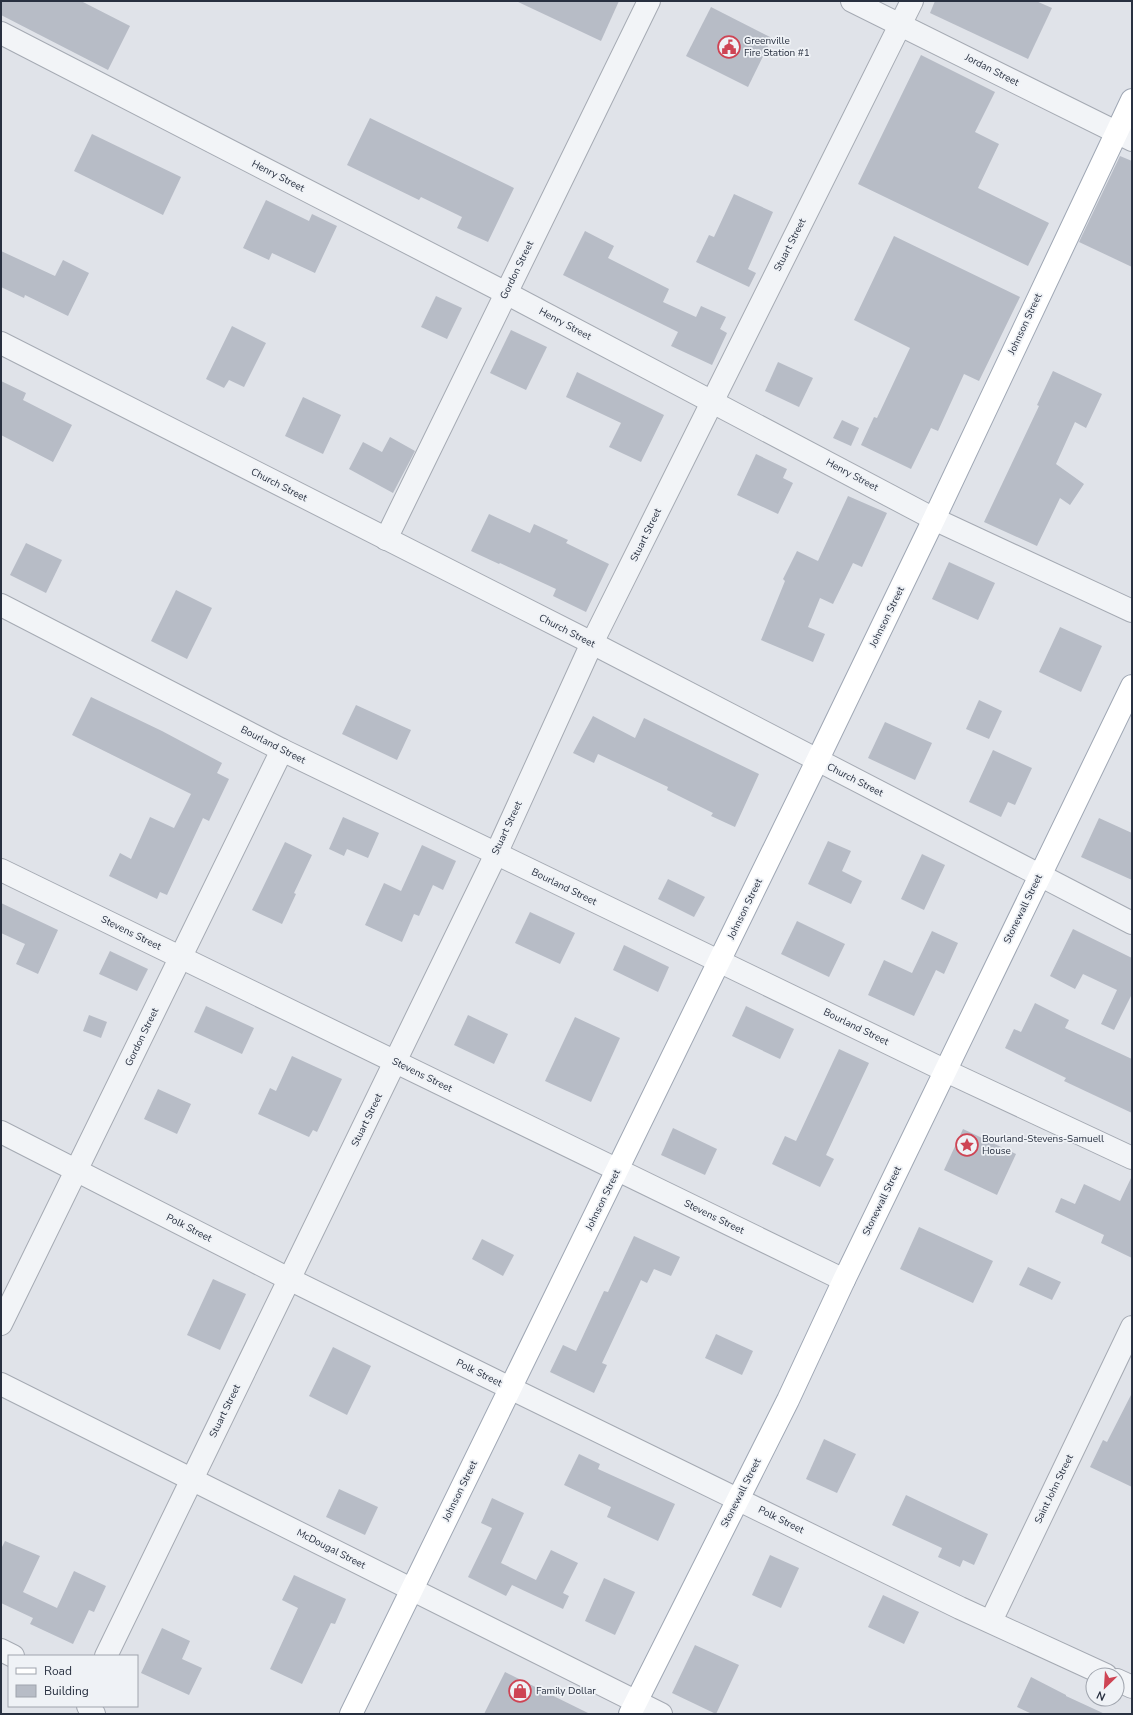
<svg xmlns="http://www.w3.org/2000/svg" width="1133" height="1715" font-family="'Nunito Sans',sans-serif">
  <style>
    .building { fill: #b7bcc6 }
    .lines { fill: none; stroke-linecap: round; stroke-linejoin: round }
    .street-casing { stroke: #a5aab3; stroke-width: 24 }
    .primary-casing { stroke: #9fa7b4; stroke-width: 24 }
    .street { stroke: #f2f4f7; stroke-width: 22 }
    .primary { stroke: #fff; stroke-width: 22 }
    .labels { text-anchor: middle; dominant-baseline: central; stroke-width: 3.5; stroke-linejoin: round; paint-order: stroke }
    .poi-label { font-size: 10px; fill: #283040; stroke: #eff2f6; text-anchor: start }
    .street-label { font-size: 10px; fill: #283040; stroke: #eff2f6 }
  </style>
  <rect width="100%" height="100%" fill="#e0e3e9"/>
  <!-- building -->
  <g class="building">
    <polygon points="1,1 81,1 130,26 108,70 1,15"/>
    <polygon points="516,1 619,1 601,41"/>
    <polygon points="935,1 1036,1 1052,8 1028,59 930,13"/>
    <polygon points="711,7 772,38 748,87 686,56"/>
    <polygon points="921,55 995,92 975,132 999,144 978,188 1049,223 1028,266 858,184"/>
    <polygon points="370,118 514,188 488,242 457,228 462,217 421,197 419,200 347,165"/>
    <polygon points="92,134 181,177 163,215 74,171"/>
    <polygon points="1120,156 1132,161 1132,267 1079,242"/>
    <polygon points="734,194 773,212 748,269 756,273 749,287 696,262 709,235 714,237"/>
    <polygon points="266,200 309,221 312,214 337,226 315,273 272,253 269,260 243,248"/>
    <polygon points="585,231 614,246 608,258 669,289 663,302 696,317 701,306 726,317 720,329 727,333 712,365 671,346 678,332 563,275"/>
    <polygon points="894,236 1020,297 979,381 964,374 938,431 931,428 911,469 861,445 874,417 877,418 910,348 854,320"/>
    <polygon points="1,251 55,276 63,260 89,273 68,316 25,295 24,298 1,287"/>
    <polygon points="436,296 462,308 447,339 421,327"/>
    <polygon points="232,326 266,343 244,387 229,380 224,388 206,379"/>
    <polygon points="511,330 547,347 526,390 490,373"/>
    <polygon points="778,362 813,378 799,407 765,391"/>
    <polygon points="1053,371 1102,394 1086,428 1075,422 1056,464 1084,484 1070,505 1060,498 1037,546 984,522 1039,406 1037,405"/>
    <polygon points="577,372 664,415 641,462 609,447 621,423 566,397"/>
    <polygon points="1,381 26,393 23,400 72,425 53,462 1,435"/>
    <polygon points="303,397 341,415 323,454 285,436"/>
    <polygon points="842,420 859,428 851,446 833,438"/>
    <polygon points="390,437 415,451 393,493 349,469 363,442 382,452"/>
    <polygon points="756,454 787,469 783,478 793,483 778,514 737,495"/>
    <polygon points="848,496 887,513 862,567 853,563 833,604 820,598 808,627 825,634 813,662 761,640 785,581 783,579 797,551 818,561"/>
    <polygon points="489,514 530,533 534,524 568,540 566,543 609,564 586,612 553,596 556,589 500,563 499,564 471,551"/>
    <polygon points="26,543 62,560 46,593 10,575"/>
    <polygon points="949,562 995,583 978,620 932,599"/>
    <polygon points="176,590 212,608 187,659 151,641"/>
    <polygon points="1060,627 1102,646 1081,692 1039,672"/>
    <polygon points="91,697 162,731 222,763 217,773 229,779 209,821 203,818 167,895 160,892 157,899 109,876 120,853 131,859 150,817 174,828 191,794 72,735"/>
    <polygon points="979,700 1002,711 989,739 966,729"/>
    <polygon points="356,705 411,730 397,760 342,734"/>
    <polygon points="593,716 635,738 644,718 759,774 735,827 711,816 713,813 667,790 668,787 598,754 594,763 573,753"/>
    <polygon points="885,722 932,743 915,780 868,758"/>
    <polygon points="993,750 1032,768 1015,805 1008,802 1001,817 969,802"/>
    <polygon points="343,817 379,833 368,858 347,849 344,856 329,849"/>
    <polygon points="1099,818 1132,833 1132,880 1081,857"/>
    <polygon points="828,841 851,851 842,871 862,881 851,904 808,884"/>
    <polygon points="285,842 312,855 294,893 296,894 282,924 252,910"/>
    <polygon points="422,845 456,861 443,890 433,885 419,916 414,914 402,942 365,925 384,883 401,891"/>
    <polygon points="922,854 945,865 924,910 901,899"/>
    <polygon points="668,879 705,897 694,917 658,899"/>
    <polygon points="1,903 58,930 38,974 16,964 25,944 1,933"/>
    <polygon points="530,912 575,933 560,964 515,943"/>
    <polygon points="797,921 845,944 829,977 781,954"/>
    <polygon points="1073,929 1132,958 1132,997 1131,996 1114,1030 1101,1024 1117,990 1083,974 1075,989 1050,976"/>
    <polygon points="932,931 958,943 944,974 936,970 914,1016 868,995 884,960 912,973"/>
    <polygon points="624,945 669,967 658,992 613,970"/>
    <polygon points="110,951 148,969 137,991 99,974"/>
    <polygon points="1035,1003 1069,1020 1065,1028 1132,1059 1132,1113 1064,1081 1066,1078 1005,1048 1014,1029 1021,1032"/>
    <polygon points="206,1006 254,1028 242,1054 194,1032"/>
    <polygon points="746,1006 794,1029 780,1059 732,1036"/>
    <polygon points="89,1015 107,1022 101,1038 83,1031"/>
    <polygon points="468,1015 508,1034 494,1064 454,1045"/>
    <polygon points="575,1017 620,1038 591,1102 545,1081"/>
    <polygon points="839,1049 869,1063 826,1155 834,1159 820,1187 772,1164 785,1136 796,1141"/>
    <polygon points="292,1056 342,1079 317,1132 313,1130 309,1137 258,1114 270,1088 276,1091"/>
    <polygon points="158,1089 191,1104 177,1134 144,1119"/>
    <polygon points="673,1128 717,1149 705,1175 661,1155"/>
    <polygon points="963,1129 1016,1154 997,1195 944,1170"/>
    <polygon points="1132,1176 1132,1258 1101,1243 1104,1235 1055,1212 1061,1198 1075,1204 1084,1184 1120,1201"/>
    <polygon points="919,1227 993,1261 973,1303 900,1269"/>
    <polygon points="634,1236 680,1257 671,1276 654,1269 647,1283 641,1280 602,1363 607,1365 594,1393 550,1372 563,1345 576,1351 604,1291 608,1292"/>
    <polygon points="482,1239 514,1255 503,1276 472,1259"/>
    <polygon points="1028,1267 1061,1282 1052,1300 1019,1285"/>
    <polygon points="213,1279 246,1294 220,1350 187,1335"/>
    <polygon points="716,1334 753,1351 742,1375 705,1358"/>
    <polygon points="333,1347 371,1366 347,1415 309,1396"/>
    <polygon points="1132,1393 1132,1487 1090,1467 1103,1440 1107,1442"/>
    <polygon points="824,1439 856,1454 837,1493 806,1479"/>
    <polygon points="579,1454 600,1464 598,1469 675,1504 658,1541 607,1517 611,1507 564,1485"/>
    <polygon points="339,1489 378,1507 365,1535 326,1517"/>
    <polygon points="906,1495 988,1534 974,1565 963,1560 960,1567 938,1557 942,1548 892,1525"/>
    <polygon points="492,1498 524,1513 501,1563 536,1580 551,1550 578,1563 563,1593 569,1596 563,1609 512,1585 506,1596 468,1577 492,1528 481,1523"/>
    <polygon points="5,1541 40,1556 23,1592 57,1608 74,1571 106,1586 94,1612 89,1610 73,1644 30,1624 33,1618 1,1603 1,1549"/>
    <polygon points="770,1555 799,1568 781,1608 752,1595"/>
    <polygon points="294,1575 346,1599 335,1624 331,1623 302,1684 270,1669 298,1608 282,1600"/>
    <polygon points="604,1578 635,1592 615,1635 585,1621"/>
    <polygon points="883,1595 919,1612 904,1644 868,1627"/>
    <polygon points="162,1628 190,1641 182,1659 202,1668 189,1695 141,1673"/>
    <polygon points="695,1645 739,1665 716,1714 672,1693"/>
    <polygon points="505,1672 590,1714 484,1714"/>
    <polygon points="1031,1677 1066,1695 1066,1696 1105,1714 1032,1714 1017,1707"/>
  </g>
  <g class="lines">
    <!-- street casing -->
    <g class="street-casing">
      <g id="street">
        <polyline points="852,1 1132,140"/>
        <polyline points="1,33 506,293 934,519 1132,611"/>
        <polyline points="1,343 592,643 1132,923"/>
        <polyline points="386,539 649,1"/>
        <polyline points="1,605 282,750 946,1071 1132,1158"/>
        <polyline points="1,870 844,1280"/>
        <polyline points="1,1132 289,1279 510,1388 960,1608 1106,1675"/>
        <polyline points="1,1324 282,750"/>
        <polyline points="1,1384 661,1714"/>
        <polyline points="991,1621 1132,1327"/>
        <polyline points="1,1650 13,1656"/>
        <polyline points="106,1656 496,854 592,643 912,1"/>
        <polyline points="1117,1680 1132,1687"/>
        <polyline points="88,1706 91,1712 94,1714"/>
      </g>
    </g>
    <!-- primary casing -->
    <g class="primary-casing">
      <g id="primary">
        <polyline points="351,1714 817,761 934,519 1132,100"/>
        <polyline points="630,1714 788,1400 844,1280 1132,686"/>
      </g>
    </g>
    <!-- street -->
    <use href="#street" class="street"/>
    <!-- primary -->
    <use href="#primary" class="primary"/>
  </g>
  <!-- icons -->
  <defs>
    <g id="civic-ring" transform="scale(1.15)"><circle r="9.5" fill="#eff2f6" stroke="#ce4454" stroke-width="1.5"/><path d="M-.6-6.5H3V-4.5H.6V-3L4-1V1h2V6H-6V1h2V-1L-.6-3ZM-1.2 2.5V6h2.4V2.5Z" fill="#ce4454"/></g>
    <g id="sight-ring" transform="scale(1.15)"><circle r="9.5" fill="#eff2f6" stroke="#ce4454" stroke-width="1.5"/><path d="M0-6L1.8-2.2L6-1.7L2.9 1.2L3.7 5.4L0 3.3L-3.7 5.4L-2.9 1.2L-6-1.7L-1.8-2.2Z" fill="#ce4454"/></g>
    <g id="shop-ring" transform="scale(1.15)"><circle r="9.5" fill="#eff2f6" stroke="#ce4454" stroke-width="1.5"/><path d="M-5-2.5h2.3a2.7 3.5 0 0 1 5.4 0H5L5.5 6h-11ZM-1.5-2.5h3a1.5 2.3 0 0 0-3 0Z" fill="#ce4454"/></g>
  </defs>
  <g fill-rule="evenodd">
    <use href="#civic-ring" x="729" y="47"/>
    <use href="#sight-ring" x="967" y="1145"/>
    <use href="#shop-ring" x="520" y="1691"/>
  </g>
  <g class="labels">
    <!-- poi labels -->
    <g class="poi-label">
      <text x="744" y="41">Greenville<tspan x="744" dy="12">Fire Station #1</tspan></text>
      <text x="982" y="1139">Bourland-Stevens-Samuell<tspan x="982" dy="12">House</tspan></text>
      <text x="536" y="1691">Family Dollar</text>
    </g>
    <!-- street labels -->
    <g class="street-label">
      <text transform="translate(992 70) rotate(27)">Jordan Street</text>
      <text transform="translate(278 176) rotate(27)">Henry Street</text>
      <text transform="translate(790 245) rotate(-63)">Stuart Street</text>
      <text transform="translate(517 270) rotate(-64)">Gordon Street</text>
      <text transform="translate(565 324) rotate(28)">Henry Street</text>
      <text transform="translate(1025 324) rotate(-65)">Johnson Street</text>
      <text transform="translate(852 475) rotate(28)">Henry Street</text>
      <text transform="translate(279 485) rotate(27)">Church Street</text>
      <text transform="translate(646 535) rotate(-64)">Stuart Street</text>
      <text transform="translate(887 617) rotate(-64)">Johnson Street</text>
      <text transform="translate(567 631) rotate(27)">Church Street</text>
      <text transform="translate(273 745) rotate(27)">Bourland Street</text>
      <text transform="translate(855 780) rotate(27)">Church Street</text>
      <text transform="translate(507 828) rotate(-65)">Stuart Street</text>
      <text transform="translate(564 887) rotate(26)">Bourland Street</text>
      <text transform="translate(745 909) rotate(-64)">Johnson Street</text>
      <text transform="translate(1023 909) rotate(-64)">Stonewall Street</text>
      <text transform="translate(131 933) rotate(26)">Stevens Street</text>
      <text transform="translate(856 1027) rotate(26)">Bourland Street</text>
      <text transform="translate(142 1037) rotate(-64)">Gordon Street</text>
      <text transform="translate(422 1075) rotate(26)">Stevens Street</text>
      <text transform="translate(367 1120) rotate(-64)">Stuart Street</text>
      <text transform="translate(603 1200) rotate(-64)">Johnson Street</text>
      <text transform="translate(882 1201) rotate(-64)">Stonewall Street</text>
      <text transform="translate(714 1217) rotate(26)">Stevens Street</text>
      <text transform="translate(189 1228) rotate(27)">Polk Street</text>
      <text transform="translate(479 1373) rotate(26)">Polk Street</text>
      <text transform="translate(225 1411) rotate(-64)">Stuart Street</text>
      <text transform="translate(1054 1489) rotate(-64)">Saint John Street</text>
      <text transform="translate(460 1491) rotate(-64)">Johnson Street</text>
      <text transform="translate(741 1493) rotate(-63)">Stonewall Street</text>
      <text transform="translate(781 1520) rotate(26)">Polk Street</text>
      <text transform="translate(331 1549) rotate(27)">McDougal Street</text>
    </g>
  </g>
  <!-- border -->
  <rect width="1133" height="1715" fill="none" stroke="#283040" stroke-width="4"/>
  <!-- legend -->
  <rect x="8" y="1655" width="130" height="52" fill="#eff2f6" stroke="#9fa4ad"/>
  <rect x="16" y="1668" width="20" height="6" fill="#ffffff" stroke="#9fa4ad"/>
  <text x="44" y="1675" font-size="12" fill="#283040">Road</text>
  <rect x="16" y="1685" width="20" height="12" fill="#b7bcc6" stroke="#9fa4ad"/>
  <text x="44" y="1695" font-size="12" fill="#283040">Building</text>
  <!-- north arrow -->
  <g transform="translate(1105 1687) rotate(205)"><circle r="19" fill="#eff2f6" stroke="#9fa4ad"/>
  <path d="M0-3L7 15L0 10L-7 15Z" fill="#ce4454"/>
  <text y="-6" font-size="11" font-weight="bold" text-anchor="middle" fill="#283040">N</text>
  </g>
</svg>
